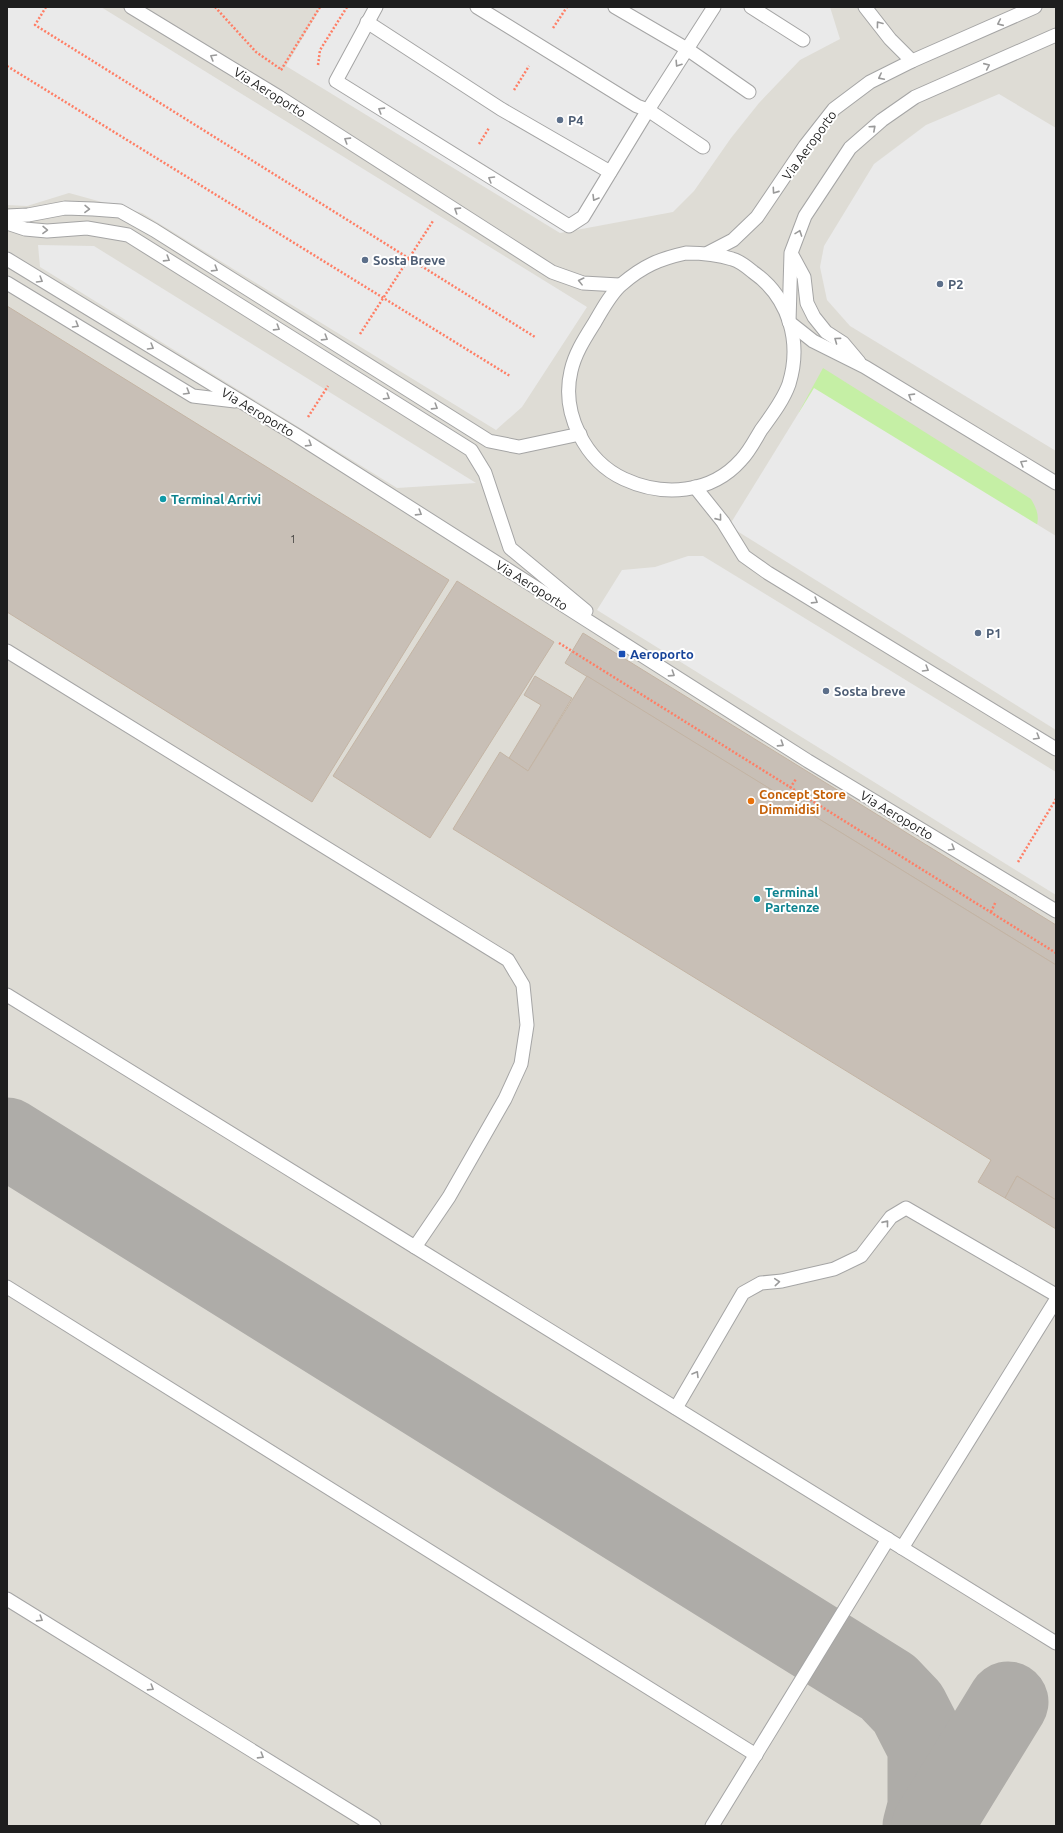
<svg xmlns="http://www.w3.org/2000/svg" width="1063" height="1833" font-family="Ubuntu,sans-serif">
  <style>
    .airport { fill: #dedcd5 }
    .grass { fill: #c5efa5 }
    .parking { fill: #eaeaea }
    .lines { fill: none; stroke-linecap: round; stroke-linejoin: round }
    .taxiway { stroke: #aeaca8; stroke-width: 81 }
    .building { fill: #c8bfb6; stroke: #c3b4a4 }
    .lane-casing { stroke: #a5a5a5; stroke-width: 15 }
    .path { stroke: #ff7e65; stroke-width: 2.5; stroke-dasharray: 2 2; stroke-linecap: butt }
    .lane { stroke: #fff; stroke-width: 13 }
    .oneway { stroke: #9a9a9a }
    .service-dot { fill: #5c6f8a; stroke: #fff; stroke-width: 1.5 }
    .culture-dot { fill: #0f9aa8; stroke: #fff; stroke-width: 1.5 }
    .transit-dot { fill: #1a4fb4; stroke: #fff; stroke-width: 1.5 }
    .food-dot { fill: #e8710a; stroke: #fff; stroke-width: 1.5 }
    .labels { text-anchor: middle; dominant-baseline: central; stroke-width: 4; stroke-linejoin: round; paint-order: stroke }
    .number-label { font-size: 11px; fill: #484644 }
    .street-label { font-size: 13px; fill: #1e1e1e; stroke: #fff }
    .service-label { font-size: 13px; font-weight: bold; fill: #4e5e75; stroke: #fff; text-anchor: start }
    .culture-label { font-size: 13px; font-weight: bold; fill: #0d838f; stroke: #fff; text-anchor: start }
    .transit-label { font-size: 13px; font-weight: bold; fill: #164399; stroke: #fff; text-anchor: start }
    .food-label { font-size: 13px; font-weight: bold; fill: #c56008; stroke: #fff; text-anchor: start }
  </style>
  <rect width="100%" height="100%" fill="#f0ede3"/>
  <!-- airport -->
  <rect class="airport" x="7" y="7" width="1049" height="1819"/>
  <!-- grass -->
  <path class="grass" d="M823,368l208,131c7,12 9,19 4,32l-236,-119z"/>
  <!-- parking -->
  <g class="parking">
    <polygon points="7,7 101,7 587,307 522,407 496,430 142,213 69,193 27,206 7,205"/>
    <polygon points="321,7 830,7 840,39 800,60 759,103 731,138 694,191 673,212 560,233 286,66"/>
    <polygon points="999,94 1056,128 1056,451 850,326 827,300 820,267 824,246 874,164 926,125"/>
    <polygon points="38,245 94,246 476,483 397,488 40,267"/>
    <polygon points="814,388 1056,536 1056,730 729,526"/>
    <polygon points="688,556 703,556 1056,772 1056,895 597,610 622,570 655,567"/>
  </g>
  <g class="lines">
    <!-- taxiway -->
    <g class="taxiway">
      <polyline points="7,1138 888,1687 908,1708 928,1747 928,1807 923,1826"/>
      <polyline points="932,1826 1008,1702"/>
    </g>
  </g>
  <!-- building -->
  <g class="building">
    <polygon points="7,306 449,580 312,802 7,612"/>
    <polygon points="457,581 554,642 430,838 333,776"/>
    <polygon points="583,633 1056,925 1056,965 565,663"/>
    <polygon points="535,676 572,698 528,771 509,758 541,705 524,695"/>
    <polygon points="587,676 1056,965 1056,1200 1017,1176 1005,1198 978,1182 991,1160 453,829 500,752 528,771"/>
    <polygon points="1017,1176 1056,1200 1056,1229 1005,1198"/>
  </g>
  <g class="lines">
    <!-- lane casing -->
    <g class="lane-casing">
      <g id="lane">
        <polyline points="131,7 279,97 552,272 583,283 619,285"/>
        <polyline points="376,7 336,81 569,226 583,217 648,110 714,7"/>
        <polyline points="477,7 637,106 648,110 703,147"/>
        <polyline points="615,7 687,49 749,92"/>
        <polyline points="751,7 803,40"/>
        <polyline points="865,7 890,39 912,61"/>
        <polyline points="367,22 501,109 610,172"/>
        <polyline points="1056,35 915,97 882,120 850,148 805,216 791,253 789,322 813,341 865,367 1056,483"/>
        <polyline points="7,216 28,215 65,208 93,209 120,211 154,230 489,441 519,447 580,434"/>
        <polyline points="7,223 25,229 47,231 87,228 128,235 471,450 485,473 510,548 586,611"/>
        <path d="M686,253c16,0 31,1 46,6 8,2 15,8 21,13 36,25 49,70 36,112 -6,17 -18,32 -28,46 -6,10 -12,22 -20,30 -30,34 -78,37 -117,19 -39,-18 -63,-66 -53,-108 4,-18 14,-33 24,-49 7,-12 16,-29 27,-38 21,-18 37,-25 64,-31z"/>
        <polyline points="708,253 733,240 757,217 805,146 834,109 870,82 912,61 1035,7"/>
        <polyline points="792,255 804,277 807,303 814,317 826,332 843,343 859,362"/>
        <polyline points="7,259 296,435 808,761 1056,911"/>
        <polyline points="7,283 193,396 235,401"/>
        <polyline points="695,487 723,522 744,556 768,573 1056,749"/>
        <polyline points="7,651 508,960 523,985 527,1025 521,1064 505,1099 449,1197 415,1247 7,995"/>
        <polyline points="415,1247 1056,1643"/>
        <polyline points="7,1287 756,1755"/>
        <polyline points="676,1408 743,1293 761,1283 782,1281 834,1269 861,1256 891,1217 906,1208 1056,1295"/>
        <polyline points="902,1548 1056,1300"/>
        <polyline points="7,1599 374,1826"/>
        <polyline points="712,1826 888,1539"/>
      </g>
    </g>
    <!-- path -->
    <g class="path">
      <polyline points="46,7 35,25 535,337"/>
      <polyline points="215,7 256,52 282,70"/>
      <polyline points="553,28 567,7"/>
      <polyline points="318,65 320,50 347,7"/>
      <polyline points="7,66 510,376"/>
      <polyline points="281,70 320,7"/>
      <polyline points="514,90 529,66"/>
      <polyline points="479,144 489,128"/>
      <polyline points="360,334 433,221"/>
      <polyline points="308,417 328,386"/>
      <polyline points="559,643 1056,953"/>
      <polyline points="790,788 796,779"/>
      <polyline points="1018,862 1056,799"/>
      <polyline points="991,912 996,901"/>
    </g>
    <!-- lane -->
    <use href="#lane" class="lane"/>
  </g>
  <!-- one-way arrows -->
  <defs><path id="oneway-chevron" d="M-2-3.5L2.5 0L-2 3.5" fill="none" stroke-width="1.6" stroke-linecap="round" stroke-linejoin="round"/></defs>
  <g class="oneway">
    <use href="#oneway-chevron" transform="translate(1000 23) rotate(156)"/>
    <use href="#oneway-chevron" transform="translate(879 24) rotate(-127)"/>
    <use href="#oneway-chevron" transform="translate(213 57) rotate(-149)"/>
    <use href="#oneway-chevron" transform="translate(678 64) rotate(123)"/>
    <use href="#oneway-chevron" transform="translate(987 66) rotate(-24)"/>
    <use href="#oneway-chevron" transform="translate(881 77) rotate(153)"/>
    <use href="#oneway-chevron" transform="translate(381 110) rotate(-148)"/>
    <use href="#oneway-chevron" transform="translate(873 128) rotate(-42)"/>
    <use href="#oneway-chevron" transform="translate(347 140) rotate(-148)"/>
    <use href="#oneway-chevron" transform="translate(491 179) rotate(-149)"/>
    <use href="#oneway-chevron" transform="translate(775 191) rotate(125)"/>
    <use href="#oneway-chevron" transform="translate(595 198) rotate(121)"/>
    <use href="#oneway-chevron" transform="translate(87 209) rotate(1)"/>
    <use href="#oneway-chevron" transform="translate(457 210) rotate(-147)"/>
    <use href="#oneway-chevron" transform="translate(45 230) rotate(1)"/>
    <use href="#oneway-chevron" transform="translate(799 233) rotate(-70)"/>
    <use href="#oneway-chevron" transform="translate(167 259) rotate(32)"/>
    <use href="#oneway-chevron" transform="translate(215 269) rotate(32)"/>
    <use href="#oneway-chevron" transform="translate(40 280) rotate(31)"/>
    <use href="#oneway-chevron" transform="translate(581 281) rotate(-166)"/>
    <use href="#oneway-chevron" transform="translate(76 325) rotate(31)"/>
    <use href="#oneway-chevron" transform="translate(277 328) rotate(32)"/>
    <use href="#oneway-chevron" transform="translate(325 338) rotate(32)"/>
    <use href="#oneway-chevron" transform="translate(837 340) rotate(-144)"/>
    <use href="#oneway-chevron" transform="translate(151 347) rotate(31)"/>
    <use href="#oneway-chevron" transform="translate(187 392) rotate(31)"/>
    <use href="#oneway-chevron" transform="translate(911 396) rotate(-148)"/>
    <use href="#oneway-chevron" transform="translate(387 397) rotate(32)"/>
    <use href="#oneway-chevron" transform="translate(435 407) rotate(32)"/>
    <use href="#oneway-chevron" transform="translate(309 444) rotate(32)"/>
    <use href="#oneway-chevron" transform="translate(1023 463) rotate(-149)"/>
    <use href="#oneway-chevron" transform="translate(419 513) rotate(32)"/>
    <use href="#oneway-chevron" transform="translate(719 518) rotate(51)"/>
    <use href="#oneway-chevron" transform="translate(815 601) rotate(32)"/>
    <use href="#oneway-chevron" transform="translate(926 669) rotate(31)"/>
    <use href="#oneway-chevron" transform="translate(672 674) rotate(33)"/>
    <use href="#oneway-chevron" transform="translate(1037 737) rotate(31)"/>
    <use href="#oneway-chevron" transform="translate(781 744) rotate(33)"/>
    <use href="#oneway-chevron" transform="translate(952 848) rotate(31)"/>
    <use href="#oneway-chevron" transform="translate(886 1223) rotate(-51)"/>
    <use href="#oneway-chevron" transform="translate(777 1282) rotate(-5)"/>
    <use href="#oneway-chevron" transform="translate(696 1374) rotate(-59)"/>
    <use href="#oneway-chevron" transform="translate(40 1619) rotate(32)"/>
    <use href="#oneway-chevron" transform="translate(151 1688) rotate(32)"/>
    <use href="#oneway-chevron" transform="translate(261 1756) rotate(32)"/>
  </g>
  <!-- markers -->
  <g class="service-dot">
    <circle cx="560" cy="120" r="4"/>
    <circle cx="365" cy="260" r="4"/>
    <circle cx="940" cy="284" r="4"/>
    <circle cx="978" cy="633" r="4"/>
    <circle cx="826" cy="691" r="4"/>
  </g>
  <g class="culture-dot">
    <circle cx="163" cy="499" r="4"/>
    <circle cx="757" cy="899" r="4"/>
  </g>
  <rect class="transit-dot" x="618" y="650" width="8" height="8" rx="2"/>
  <circle class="food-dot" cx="751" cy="801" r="4"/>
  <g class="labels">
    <!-- number labels -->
    <g class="number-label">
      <text x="293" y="539">1</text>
    </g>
    <!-- street labels -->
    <g class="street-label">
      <text transform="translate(270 92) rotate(32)">Via Aeroporto</text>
      <text transform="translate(809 145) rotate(-54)">Via Aeroporto</text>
      <text transform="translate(258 412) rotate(31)">Via Aeroporto</text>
      <text transform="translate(532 585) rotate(32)">Via Aeroporto</text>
      <text transform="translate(897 815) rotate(31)">Via Aeroporto</text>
    </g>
    <!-- service labels -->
    <g class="service-label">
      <text x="568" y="120">P4</text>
      <text x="373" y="260">Sosta Breve</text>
      <text x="948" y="284">P2</text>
      <text x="986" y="633">P1</text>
      <text x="834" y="691">Sosta breve</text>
    </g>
    <!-- culture labels -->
    <g class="culture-label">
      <text x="171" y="499">Terminal Arrivi</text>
      <text x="765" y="892">Terminal<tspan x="765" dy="15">Partenze</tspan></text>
    </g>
    <!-- transit labels -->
    <g class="transit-label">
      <text x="630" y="654">Aeroporto</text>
    </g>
    <!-- food labels -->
    <g class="food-label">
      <text x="759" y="794">Concept Store<tspan x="759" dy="15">Dimmidisi</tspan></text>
    </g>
  </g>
  <!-- border -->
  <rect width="1063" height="1833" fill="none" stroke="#1e1e1e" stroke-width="16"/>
</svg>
